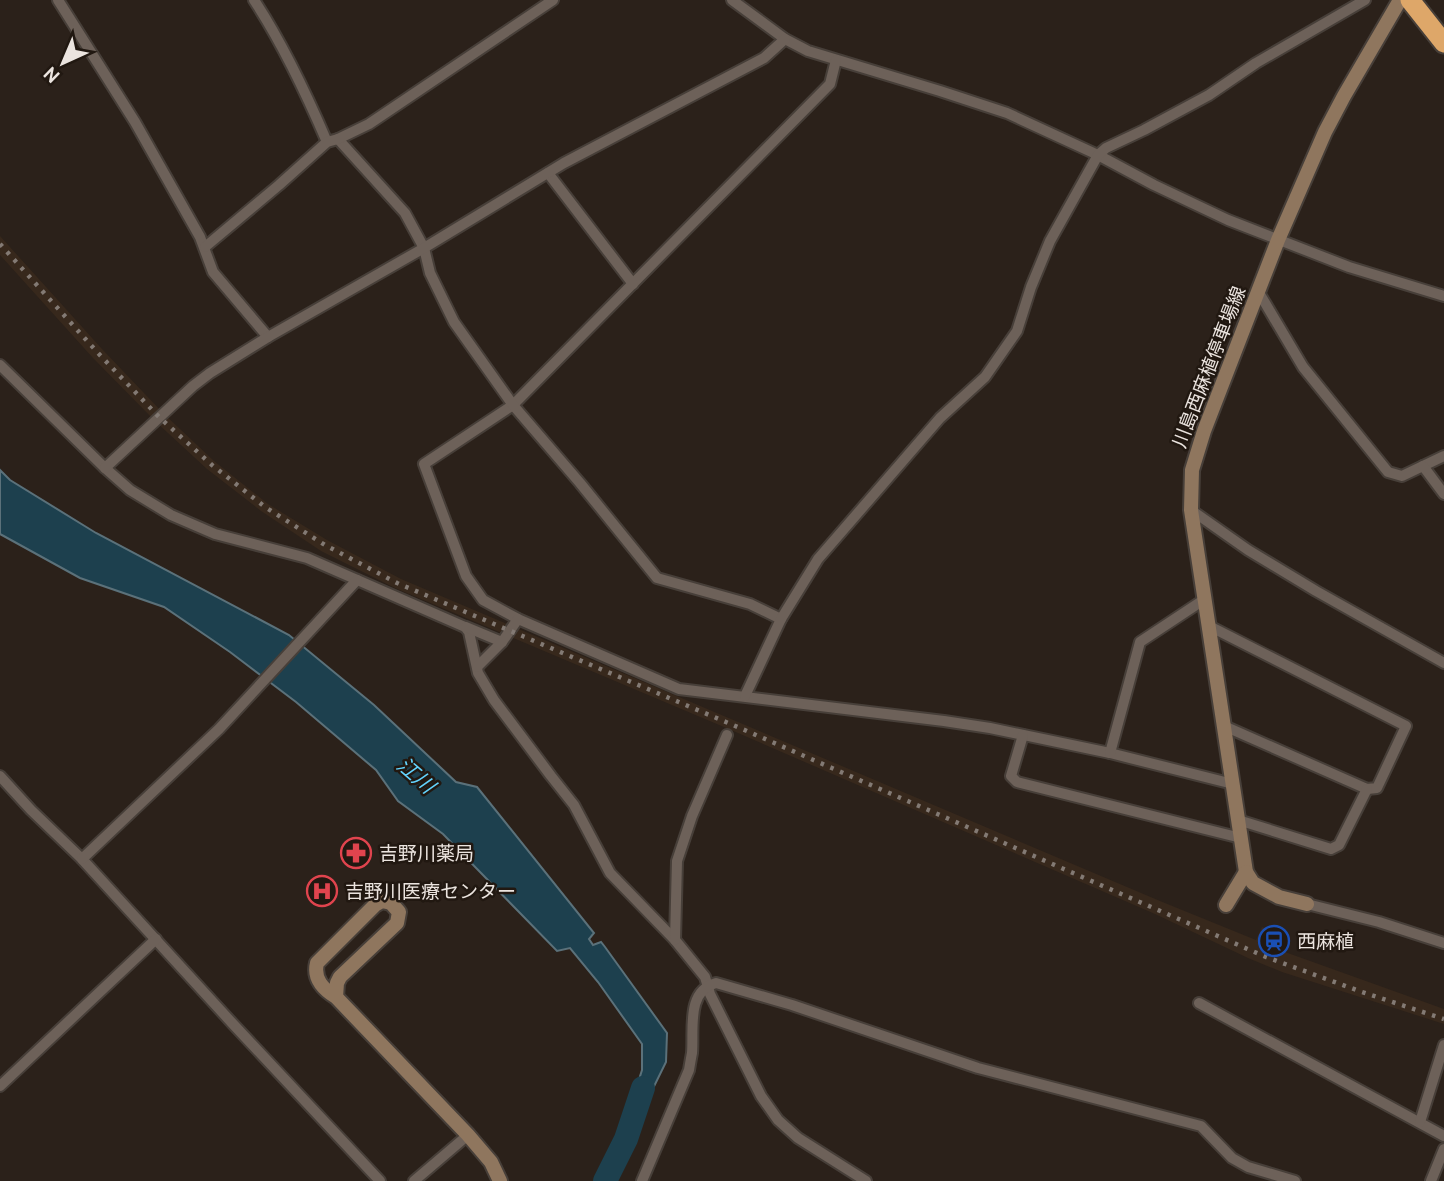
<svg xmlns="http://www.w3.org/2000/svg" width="1444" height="1181" font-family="Cabin,'Noto Sans JP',sans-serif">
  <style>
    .built { fill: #37281c }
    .water { fill: #1d404e; stroke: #5b717a; stroke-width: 2 }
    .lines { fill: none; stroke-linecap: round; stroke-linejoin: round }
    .river { stroke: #1d404e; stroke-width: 24 }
    .street-casing { stroke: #473f39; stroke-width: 14 }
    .secondary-casing { stroke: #473f39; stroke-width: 18 }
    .highway-casing { stroke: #473f39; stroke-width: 23 }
    .street { stroke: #6d6159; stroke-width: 10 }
    .secondary { stroke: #8f765e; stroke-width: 14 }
    .highway { stroke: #dea769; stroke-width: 19 }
    .rail { stroke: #837a74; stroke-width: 4.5; stroke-dasharray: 3.5 7; stroke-linecap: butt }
    .labels { text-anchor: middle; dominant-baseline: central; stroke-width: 5; stroke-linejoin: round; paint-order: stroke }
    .street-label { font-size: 19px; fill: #ebe4df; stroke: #211811 }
    .poi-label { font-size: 19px; fill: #ebe4df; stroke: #211811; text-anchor: start }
    .water-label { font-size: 21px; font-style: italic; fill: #63d3fd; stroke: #211811 }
  </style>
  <rect width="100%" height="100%" fill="#2b211a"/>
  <!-- built -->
  <polygon class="built" points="0,236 102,349 163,413 214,461 268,504 327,540 401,579 1160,901 1256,940 1262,927 1290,939 1285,952 1444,1009 1444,1024 1282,972 1248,958 1155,914 731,730 395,588 321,551 261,511 207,469 155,421 93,358 0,255"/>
  <!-- water -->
  <polygon class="water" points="0,470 10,480 96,533 289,635 374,705 456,782 477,787 594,933 589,939 593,945 601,942 605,947 667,1033 666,1062 637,1121 627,1117 642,1070 642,1044 598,982 570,948 557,951 443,834 398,801 376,770 296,702 230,652 164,607 80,578 0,534"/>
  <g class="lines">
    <!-- river -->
    <polyline class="river" points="605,1181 626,1139 643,1088"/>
    <!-- street casing -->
    <g class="street-casing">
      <g id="street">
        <polyline points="58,0 135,122 200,237 213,272 268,337"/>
        <path d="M254,0c29,44 52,93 73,142"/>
        <polyline points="732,0 785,39 808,51 940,91 1007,113 1098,155 1154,185 1228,220 1349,267 1444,296"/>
        <polyline points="836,60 830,84 513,405 424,464 466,576 483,600 518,619 679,689 944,721 990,728 1110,753 1233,784"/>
        <polyline points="338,139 405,213 424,248 430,273 454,322 513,405 580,483 657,578 750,604 781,619"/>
        <polyline points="548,173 633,284"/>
        <polyline points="205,247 279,185 327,142 338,139 369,124 553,0"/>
        <polyline points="1258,291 1303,367 1388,472 1402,476 1444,456"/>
        <polyline points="0,365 105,468 130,490 171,515 215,534 307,558 465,627 469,632 478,673 494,700 551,776 574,805 610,873 675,940 705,977 710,994 761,1096 778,1120 798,1138 866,1181"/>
        <polyline points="1423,466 1444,494"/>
        <polyline points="105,468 193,386 210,373 268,337 424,248 564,163 764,58 785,39"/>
        <polyline points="1191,510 1248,550 1316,591 1444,663"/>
        <polyline points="1209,626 1406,726 1377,788 1367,789 1224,726"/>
        <polyline points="466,627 502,642"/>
        <polyline points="477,667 502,642 518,619"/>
        <polyline points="745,696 781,619 818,559 940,418 985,377 1017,331 1031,287 1050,241 1098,155 1106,148 1144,130 1209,95 1256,63 1365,0"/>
        <polyline points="1023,735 1011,776 1017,782 1241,838"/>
        <polyline points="1110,753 1140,642 1205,599"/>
        <polyline points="0,776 31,810 82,859 233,1024 380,1181"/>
        <polyline points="1238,820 1331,849 1339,845 1367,789"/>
        <polyline points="82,859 219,729 357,580"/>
        <polyline points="1307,904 1379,922 1444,943"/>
        <polyline points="675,940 677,861 692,816 727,735"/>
        <polyline points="1199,1003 1444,1136"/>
        <polyline points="0,1086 156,939"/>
        <polyline points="1420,1122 1444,1045"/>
        <polyline points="414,1181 468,1135"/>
        <path d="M642,1181l47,-111c1,-6 2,-12 3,-17 2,-24 -6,-62 24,-70l76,22 186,63 223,58 31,32 16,9 47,14"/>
        <polyline points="1431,1181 1444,1149"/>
      </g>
    </g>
    <!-- secondary casing -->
    <g class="secondary-casing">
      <g id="secondary">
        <polyline points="1307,904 1279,897 1253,883 1246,872 1191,510 1192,470 1204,431 1278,240 1325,132 1344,96 1400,0"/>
        <polyline points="1226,905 1246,872"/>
        <path d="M336,997l1,-14 3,-6 57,-54 2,-11 -8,-9 -9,-2 -7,4 -58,58c-4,16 6,26 19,34l132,138 23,27 9,19"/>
      </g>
    </g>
    <!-- highway casing -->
    <g class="highway-casing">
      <polyline id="highway" points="1410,0 1444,43"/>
    </g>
    <!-- street -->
    <use href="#street" class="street"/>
    <!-- secondary -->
    <use href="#secondary" class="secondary"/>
    <!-- highway -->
    <use href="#highway" class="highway"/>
    <!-- rail -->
    <polyline class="rail" points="0,244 98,353 159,417 212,465 265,507 325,545 397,583 733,725 1266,957 1362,992 1444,1019"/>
  </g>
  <!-- icons -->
  <defs>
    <g id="pharmacy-ring" transform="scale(1.575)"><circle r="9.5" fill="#211811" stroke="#e0444e" stroke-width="1.5"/><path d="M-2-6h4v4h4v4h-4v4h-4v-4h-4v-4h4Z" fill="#e0444e"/></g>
    <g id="hospital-ring" transform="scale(1.575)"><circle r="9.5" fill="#211811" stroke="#e0444e" stroke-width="1.5"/><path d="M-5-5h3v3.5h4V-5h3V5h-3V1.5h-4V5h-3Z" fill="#e0444e"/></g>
    <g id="station-ring" transform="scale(1.575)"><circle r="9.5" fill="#211811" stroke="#1a4fb4" stroke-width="1.5"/><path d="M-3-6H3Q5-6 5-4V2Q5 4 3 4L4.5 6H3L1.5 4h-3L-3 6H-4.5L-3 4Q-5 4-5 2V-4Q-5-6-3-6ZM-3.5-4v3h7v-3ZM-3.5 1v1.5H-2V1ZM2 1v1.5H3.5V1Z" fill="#1a4fb4"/></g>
  </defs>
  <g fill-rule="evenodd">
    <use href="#pharmacy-ring" x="356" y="853"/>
    <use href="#hospital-ring" x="322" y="891"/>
    <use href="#station-ring" x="1274" y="941"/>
  </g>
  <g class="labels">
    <!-- street labels -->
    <g class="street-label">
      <text transform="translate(1209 367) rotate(-69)">川島西麻植停車場線</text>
    </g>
    <!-- poi labels -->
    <g class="poi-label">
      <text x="379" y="853">吉野川薬局</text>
      <text x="345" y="891">吉野川医療センター</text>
      <text x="1297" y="941">西麻植</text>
    </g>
    <!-- water labels -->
    <g class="water-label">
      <text transform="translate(416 775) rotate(41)">江川</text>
    </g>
  </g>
  <!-- north arrow -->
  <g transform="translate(63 63) rotate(224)" stroke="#211811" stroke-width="5" paint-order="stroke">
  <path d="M0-5L12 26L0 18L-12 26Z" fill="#ebe4df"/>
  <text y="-10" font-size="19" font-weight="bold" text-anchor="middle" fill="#ebe4df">N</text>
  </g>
</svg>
